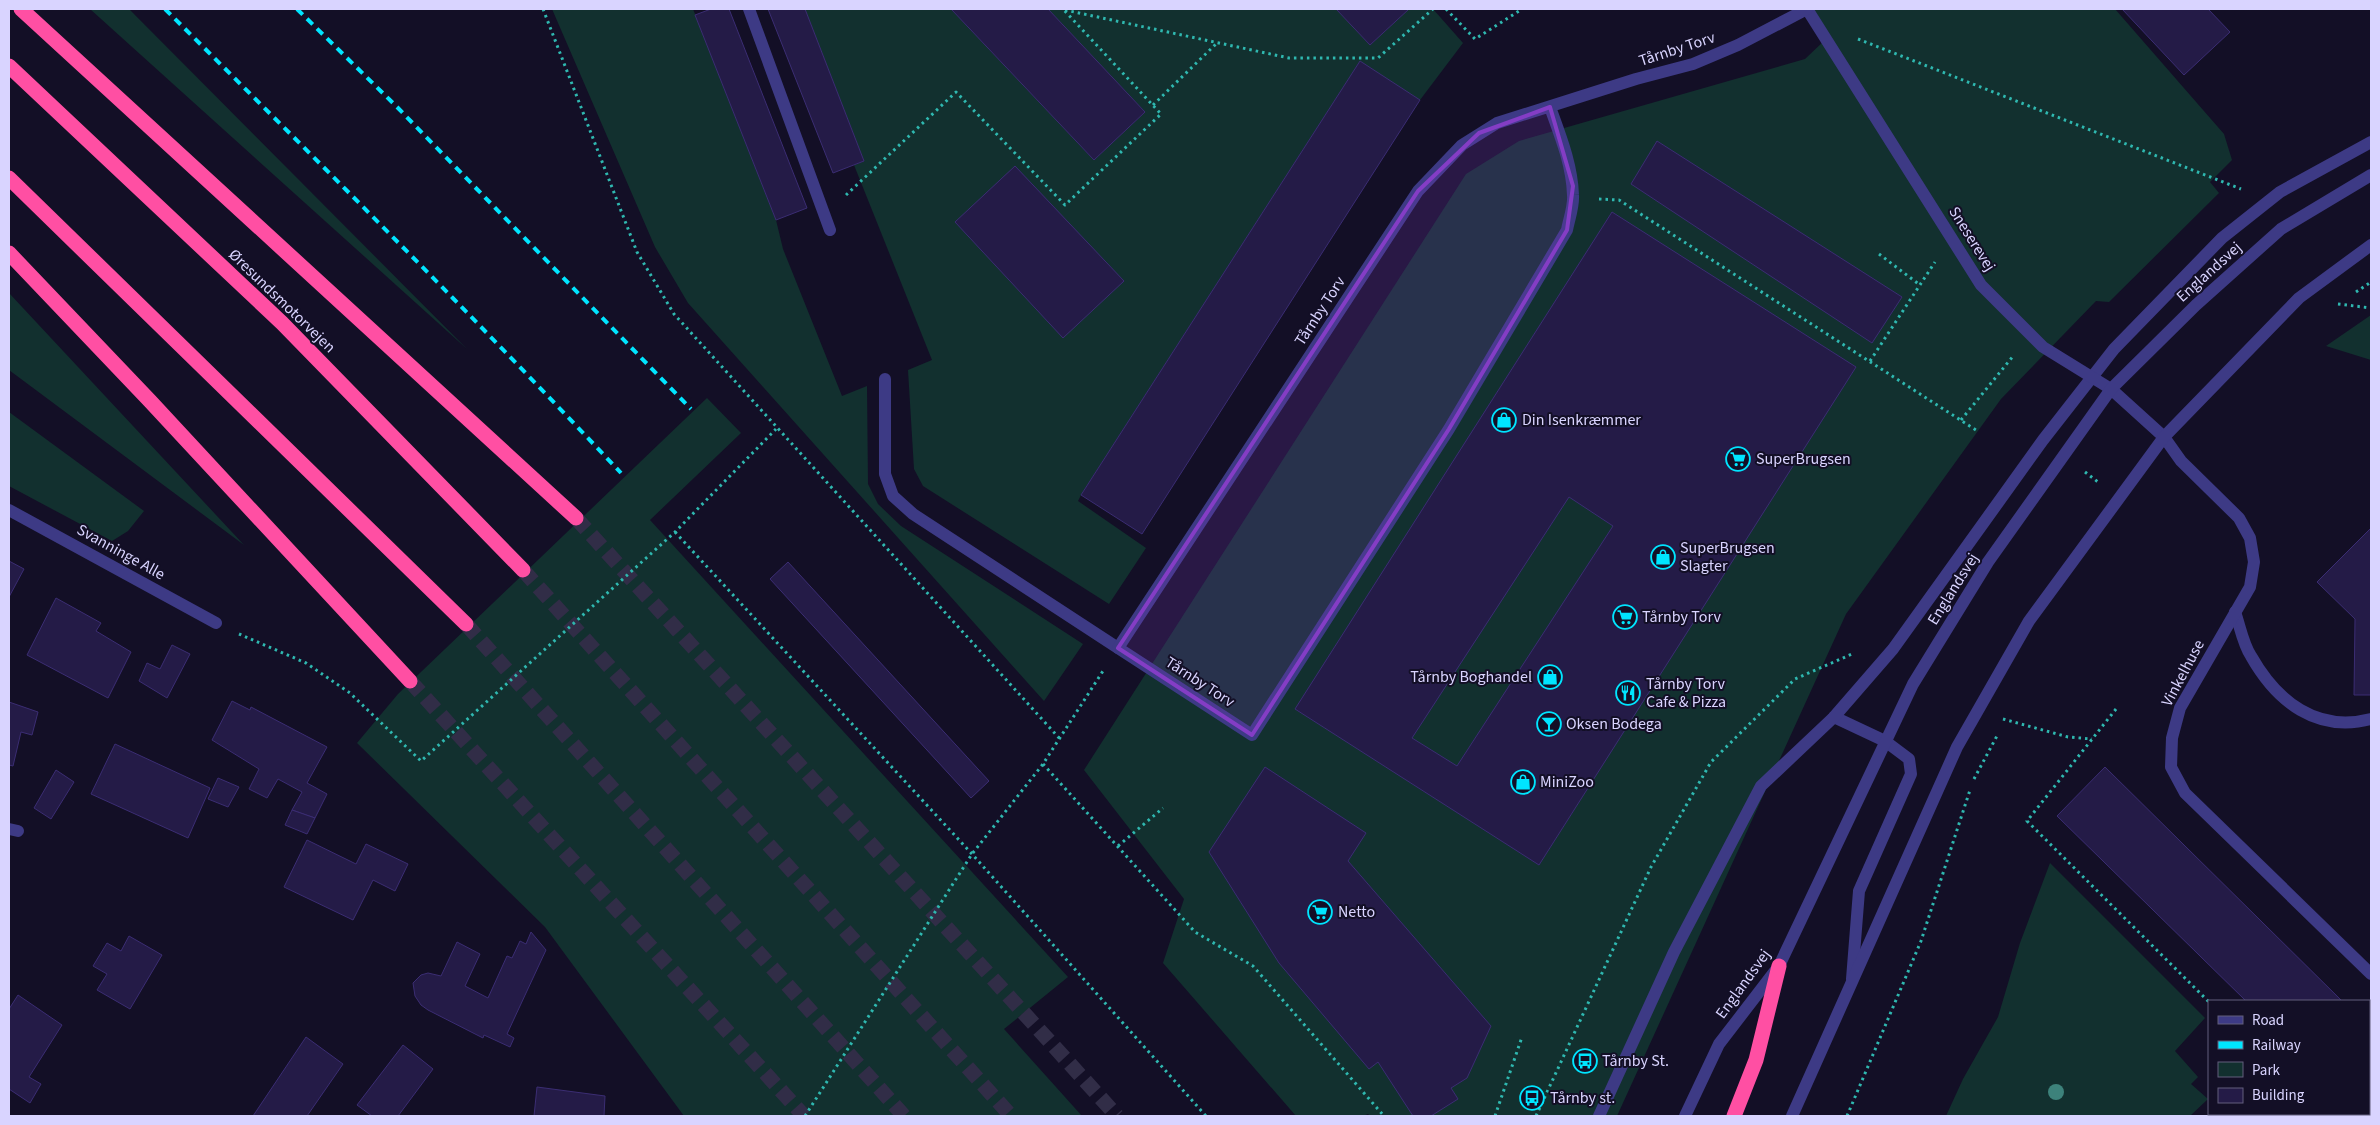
<svg xmlns="http://www.w3.org/2000/svg" width="2380" height="1125" font-family="'Source Sans 3',sans-serif">
  <style>
    .green { fill: #12302f }
    .building { fill: #241b47; stroke: #3b2d73; fill-rule: evenodd }
    .lines { fill: none; stroke-linecap: round; stroke-linejoin: round }
    .motorway-tunnel { stroke: #312d47; stroke-width: 15; stroke-dasharray: 15 8; stroke-linecap: butt }
    .path { stroke: #2fb8b0; stroke-width: 3; stroke-dasharray: 2.5 4; stroke-linecap: butt }
    .service { stroke: #3d3a85; stroke-width: 12 }
    .minor { stroke: #3d3a85; stroke-width: 12 }
    .tertiary { stroke: #3d3a85; stroke-width: 12 }
    .motorway { stroke: #ff4fa3; stroke-width: 15 }
    .rail { stroke: #00e5ff; stroke-width: 4; stroke-dasharray: 8 6; stroke-linecap: butt }
    .tree { fill: #3d827b }
    .marked { fill: #843dc5; fill-opacity: 0.2; stroke: #843dc5; stroke-width: 4; stroke-linejoin: round }
    .labels { text-anchor: middle; dominant-baseline: central; stroke-width: 4; stroke-linejoin: round; paint-order: stroke }
    .street-label { font-size: 16px; fill: #d9d4ff; stroke: #130f26 }
    .poi-label { font-size: 16px; fill: #d9d4ff; stroke: #130f26; text-anchor: start }
  </style>
  <rect width="100%" height="100%" fill="#130f26"/>
  <!-- green -->
  <g class="green">
    <polygon points="90,9 129,9 467,349"/>
    <polygon points="552,9 693,9 776,220 783,249 842,396 867,386 868,484 878,504 901,526 1083,644 1044,701 688,303 655,247"/>
    <polygon points="805,9 951,9 1094,160 1145,112 1048,9 1336,9 1370,45 1409,9 1433,9 1463,43 1420,100 1359,63 1081,495 1078,501 1146,548 1109,604 923,486 914,469 908,370 932,360 854,165 864,161"/>
    <polygon points="1803,9 2115,9 2224,134 2232,160 2210,182 2219,193 2109,302 2096,301 2001,399 1846,614 1617,1116 1370,1116 1368,1114 1363,1116 1296,1116 1163,963 1184,899 1084,770 1466,174 1519,141 1805,59 1825,40"/>
    <polygon points="9,293 244,545 9,370"/>
    <polygon points="2371,315 2371,360 2326,346"/>
    <polygon points="707,398 741,433 650,520 1068,977 1004,1029 1082,1116 684,1116 545,927 357,743 398,694"/>
    <polygon points="9,412 144,511 128,531 112,541 9,486"/>
    <polygon points="2050,863 2205,1018 2175,1051 2198,1077 2191,1084 2208,1099 2190,1116 1946,1116 1963,1079 1998,1017 2020,943"/>
  </g>
  <!-- building -->
  <g class="building">
    <polygon points="711,9 729,9 807,208 776,220 695,15"/>
    <polygon points="768,9 805,9 864,161 833,173"/>
    <polygon points="951,9 1048,9 1145,112 1094,160"/>
    <polygon points="1336,9 1409,9 1370,45"/>
    <polygon points="2122,9 2208,9 2230,32 2184,75"/>
    <polygon points="1360,61 1420,100 1142,534 1081,495"/>
    <polygon points="1657,141 1902,297 1872,343 1631,184"/>
    <polygon points="1015,166 1124,281 1063,338 955,222"/>
    <path d="M1612,212l244,155 -317,498 -244,-156zM1569,497l44,29 -156,240 -45,-28z"/>
    <polygon points="2371,528 2371,695 2354,695 2355,619 2317,582"/>
    <polygon points="9,561 24,569 9,597"/>
    <polygon points="788,562 989,781 971,798 770,579"/>
    <polygon points="56,598 101,623 96,631 131,652 108,698 27,655"/>
    <polygon points="172,645 190,654 167,698 139,681 147,663 160,669"/>
    <polygon points="232,701 250,710 251,707 327,747 307,783 327,794 315,818 292,810 302,792 278,779 267,798 249,789 259,769 212,740"/>
    <polygon points="9,702 38,712 32,735 21,732 13,766 9,765"/>
    <polygon points="115,744 210,788 188,838 91,794"/>
    <polygon points="1265,767 1366,833 1348,861 1491,1026 1467,1078 1451,1088 1458,1099 1431,1116 1413,1116 1378,1062 1369,1069 1279,963 1209,852"/>
    <polygon points="2105,767 2342,1001 2246,1001 2057,816"/>
    <polygon points="56,770 74,782 51,819 34,808"/>
    <polygon points="218,778 239,787 228,807 208,799"/>
    <polygon points="292,810 315,818 307,834 285,825"/>
    <polygon points="307,840 356,864 366,844 408,864 395,891 373,880 353,920 284,887"/>
    <polygon points="531,932 546,950 507,1034 514,1038 510,1047 484,1035 483,1038 428,1010 421,1005 415,996 413,983 421,975 428,973 441,976 457,942 480,954 465,986 488,998 507,956 512,958 520,941 526,944"/>
    <polygon points="129,936 162,955 130,1009 97,990 107,974 93,966 107,943 121,951"/>
    <polygon points="18,995 62,1025 29,1077 41,1084 30,1103 9,1089 9,1009"/>
    <polygon points="2369,1027 2371,1030 2371,1052 2369,1055"/>
    <polygon points="306,1037 343,1064 307,1116 253,1116"/>
    <polygon points="403,1045 433,1069 398,1116 372,1116 357,1105"/>
    <polygon points="537,1087 605,1096 604,1116 534,1116"/>
    <polygon points="2369,1109 2371,1116 2297,1116 2299,1114 2369,1114"/>
  </g>
  <g class="lines">
    <!-- motorway-tunnel -->
    <g class="motorway-tunnel">
      <polyline points="576,518 1117,1116"/>
      <polyline points="523,570 1011,1116"/>
      <polyline points="466,624 904,1116"/>
      <polyline points="410,681 804,1116"/>
    </g>
    <!-- path -->
    <g class="path">
      <polyline points="543,9 637,252 674,314 1060,739"/>
      <polyline points="1446,9 1475,39 1519,11"/>
      <polyline points="1065,10 1289,58 1378,58 1433,9"/>
      <polyline points="1858,39 2241,189"/>
      <polyline points="1153,105 1217,43"/>
      <polyline points="846,195 956,92 1065,205 1161,114 1063,9"/>
      <polyline points="1599,199 1619,200 1979,432"/>
      <polyline points="1879,254 1920,285"/>
      <polyline points="2356,292 2371,282"/>
      <polyline points="2338,304 2371,308"/>
      <polyline points="1870,361 1935,262"/>
      <polyline points="1961,420 2014,355"/>
      <polyline points="2085,472 2098,482"/>
      <polyline points="675,532 972,854 1206,1116"/>
      <polyline points="239,634 306,663 350,693 421,761 675,532 776,429"/>
      <polyline points="2116,709 2027,821 2209,1002"/>
      <polyline points="2003,719 2068,737 2092,739"/>
      <polyline points="1043,764 1195,932 1253,966 1384,1116"/>
      <polyline points="1974,779 1998,734"/>
      <polyline points="1118,846 1163,808"/>
      <polyline points="805,1116 972,854 1043,764 1103,671"/>
      <polyline points="1495,1116 1522,1037"/>
      <polyline points="1536,1116 1651,867 1711,762 1795,679 1852,654"/>
      <polyline points="1847,1116 1921,941 1970,790"/>
      <polyline points="2264,1116 2266,1114"/>
    </g>
    <!-- service -->
    <g class="service">
      <polyline points="749,9 830,230"/>
      <polyline points="885,379 885,474 893,496 913,514 1118,648"/>
      <path d="M2235,612c5,14 8,32 16,44 26,46 66,77 120,63"/>
      <polyline points="1834,717 1885,741 1909,759 1911,774 1859,891 1852,979"/>
      <polyline points="1599,1116 1674,952 1761,786 1834,717 1893,649 2043,440 2114,349 2222,238 2280,192 2371,142"/>
    </g>
    <!-- minor -->
    <g class="minor">
      <polyline points="1807,9 1981,285 2043,347 2111,389 2164,437 2181,461 2239,518 2250,538 2254,562 2250,587 2180,708 2172,738 2171,767 2185,793 2371,974"/>
      <path d="M1550,107c10,28 22,57 23,88 1,11 -4,24 -6,35l-118,199 -197,306 -134,-87 300,-457 44,-46 35,-22 139,-44 57,-15 45,-19 69,-36"/>
      <polyline points="9,510 216,623"/>
      <polyline points="9,829 18,831"/>
    </g>
    <!-- tertiary -->
    <g class="tertiary">
      <polyline points="1685,1116 1719,1044 1779,966 1913,684 1988,562 2111,389 2196,305 2281,229 2371,175"/>
      <polyline points="1792,1116 1957,747 2029,621 2164,437 2299,298 2371,245"/>
    </g>
    <!-- motorway -->
    <g class="motorway">
      <polyline points="21,9 576,518"/>
      <polyline points="9,66 282,323 523,570"/>
      <polyline points="9,178 466,624"/>
      <polyline points="9,253 150,401 410,681"/>
      <polyline points="1734,1116 1756,1060 1779,966"/>
    </g>
    <!-- rail -->
    <g class="rail">
      <path d="M165,9c154,153 307,306 456,464"/>
      <polyline points="297,9 397,107 691,409"/>
    </g>
  </g>
  <!-- trees -->
  <circle class="tree" cx="2056" cy="1092" r="8"/>
  <!-- marked area -->
  <path class="marked" d="M1550,107l23,79 -6,44 -118,199 -197,306 -134,-87 300,-457 61,-58z"/>
  <!-- icons -->
  <defs>
    <g id="shop-ring" transform="scale(1.25)"><circle r="9.5" fill="#130f26" stroke="#00e5ff" stroke-width="1.5"/><path d="M-5-2.5h2.3a2.7 3.5 0 0 1 5.4 0H5L5.5 6h-11ZM-1.5-2.5h3a1.5 2.3 0 0 0-3 0Z" fill="#00e5ff"/></g>
    <g id="supermarket-ring" transform="scale(1.25)"><circle r="9.5" fill="#130f26" stroke="#00e5ff" stroke-width="1.5"/><path d="M-6-5.5h2.5l.6 2H6L4.5 2H-2.5L-4.4-4H-6ZM-1.5 3.2a1.3 1.3 0 1 0 .1 0ZM3 3.2a1.3 1.3 0 1 0 .1 0Z" fill="#00e5ff"/></g>
    <g id="restaurant-ring" transform="scale(1.25)"><circle r="9.5" fill="#130f26" stroke="#00e5ff" stroke-width="1.5"/><path d="M-5-6h1v4h1v-4h1v4h1v-4h1v5L-1.5 .5V6h-2V.5L-5-1ZM5-6V6H3V1.5H1.5Q1.5-4 5-6Z" fill="#00e5ff"/></g>
    <g id="bar-ring" transform="scale(1.25)"><circle r="9.5" fill="#130f26" stroke="#00e5ff" stroke-width="1.5"/><path d="M-6-5H6L.8 .8V4.5H3.5V6h-7V4.5H-.8V.8Z" fill="#00e5ff"/></g>
    <g id="bus-ring" transform="scale(1.25)"><circle r="9.5" fill="#130f26" stroke="#00e5ff" stroke-width="1.5"/><path d="M-5-6H5V4H4V6H2V4H-2V6H-4V4H-5ZM-3.5-4V0h7V-4ZM-3.5 1.2v1.5H-2V1.2ZM2 1.2v1.5H3.5V1.2Z" fill="#00e5ff"/></g>
  </defs>
  <g fill-rule="evenodd">
    <use href="#shop-ring" x="1504" y="420"/>
    <use href="#supermarket-ring" x="1738" y="459"/>
    <use href="#shop-ring" x="1663" y="557"/>
    <use href="#supermarket-ring" x="1625" y="617"/>
    <use href="#shop-ring" x="1550" y="677"/>
    <use href="#restaurant-ring" x="1628" y="693"/>
    <use href="#bar-ring" x="1549" y="724"/>
    <use href="#shop-ring" x="1523" y="782"/>
    <use href="#supermarket-ring" x="1320" y="912"/>
    <use href="#bus-ring" x="1585" y="1061"/>
    <use href="#bus-ring" x="1532" y="1098"/>
  </g>
  <g class="labels">
    <!-- street labels -->
    <g class="street-label">
      <text transform="translate(1677 49) rotate(-18)">Tårnby Torv</text>
      <text transform="translate(1972 239) rotate(58)">Sneserevej</text>
      <text transform="translate(2209 272) rotate(-42)">Englandsvej</text>
      <text transform="translate(282 301) rotate(44)">Øresundsmotorvejen</text>
      <text transform="translate(1320 311) rotate(-57)">Tårnby Torv</text>
      <text transform="translate(121 552) rotate(29)">Svanninge Alle</text>
      <text transform="translate(1953 589) rotate(-58)">Englandsvej</text>
      <text transform="translate(2183 673) rotate(-62)">Vinkelhuse</text>
      <text transform="translate(1200 682) rotate(33)">Tårnby Torv</text>
      <text transform="translate(1743 984) rotate(-54)">Englandsvej</text>
    </g>
    <!-- poi labels -->
    <g class="poi-label">
      <text x="1522" y="420">Din Isenkræmmer</text>
      <text x="1756" y="459">SuperBrugsen</text>
      <text x="1680" y="548">SuperBrugsen<tspan x="1680" dy="18">Slagter</tspan></text>
      <text x="1642" y="617">Tårnby Torv</text>
      <text x="1532" y="677" text-anchor="end">Tårnby Boghandel</text>
      <text x="1646" y="684">Tårnby Torv<tspan x="1646" dy="18">Cafe &amp; Pizza</tspan></text>
      <text x="1566" y="724">Oksen Bodega</text>
      <text x="1540" y="782">MiniZoo</text>
      <text x="1338" y="912">Netto</text>
      <text x="1602" y="1061">Tårnby St.</text>
      <text x="1550" y="1098">Tårnby st.</text>
    </g>
  </g>
  <!-- border -->
  <rect width="2380" height="1125" fill="none" stroke="#d9d4ff" stroke-width="20"/>
  <!-- legend -->
  <rect x="2208" y="1000" width="162" height="115" fill="#130f26" stroke="#625e7d"/>
  <rect x="2218" y="1016" width="25" height="8" fill="#3d3a85" stroke="#625e7d"/>
  <text x="2252" y="1025" font-size="15" fill="#d9d4ff">Road</text>
  <rect x="2218" y="1041" width="25" height="8" fill="#00e5ff" stroke="#625e7d"/>
  <text x="2252" y="1050" font-size="15" fill="#d9d4ff">Railway</text>
  <rect x="2218" y="1062" width="25" height="15" fill="#12302f" stroke="#625e7d"/>
  <text x="2252" y="1075" font-size="15" fill="#d9d4ff">Park</text>
  <rect x="2218" y="1088" width="25" height="15" fill="#241b47" stroke="#625e7d"/>
  <text x="2252" y="1100" font-size="15" fill="#d9d4ff">Building</text>
</svg>
